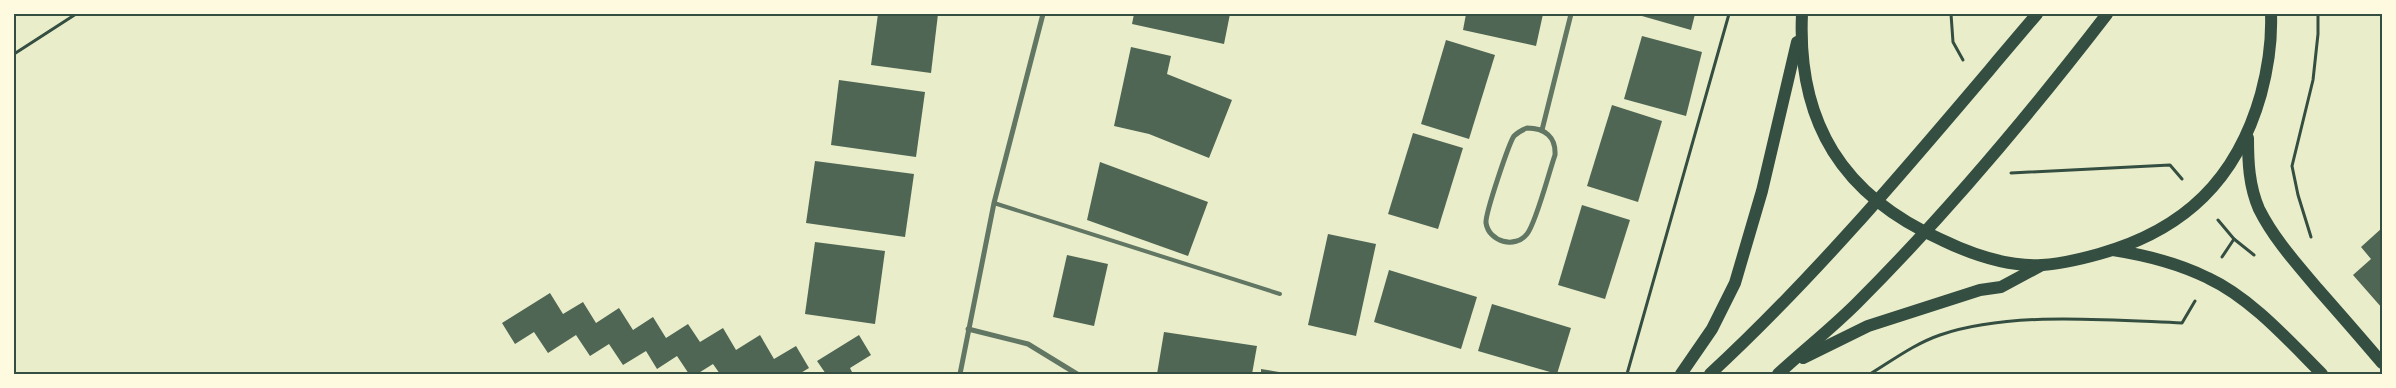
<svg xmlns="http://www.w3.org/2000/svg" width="2396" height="388" font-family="Literata,serif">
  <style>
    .building { fill: #4f6655 }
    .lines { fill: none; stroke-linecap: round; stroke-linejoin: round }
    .path { stroke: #344e41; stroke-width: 3 }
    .service { stroke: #617663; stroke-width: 4 }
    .minor { stroke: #617663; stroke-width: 5 }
    .primary { stroke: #344e41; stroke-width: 12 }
    .neatline { fill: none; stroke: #344e41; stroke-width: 2 }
  </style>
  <rect width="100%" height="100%" fill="#e9edc9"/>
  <!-- building -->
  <g class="building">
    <polygon points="878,14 938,14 931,73 871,65"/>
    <polygon points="1134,14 1230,14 1224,44 1132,24"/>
    <polygon points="1466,14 1543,14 1536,46 1463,30"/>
    <polygon points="1635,14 1695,14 1691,30"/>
    <polygon points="1642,36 1702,52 1686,116 1624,99"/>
    <polygon points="1446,40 1495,55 1469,139 1421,124"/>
    <polygon points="1131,47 1171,56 1167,74 1232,100 1209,158 1149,134 1114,126"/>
    <polygon points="839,80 925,92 916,157 831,145"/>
    <polygon points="1612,105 1662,121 1638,202 1587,186"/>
    <polygon points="1413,133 1463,148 1438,229 1388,214"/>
    <polygon points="815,161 914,174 905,237 806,223"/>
    <polygon points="1100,162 1208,202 1188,256 1087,220"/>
    <polygon points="1582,205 1630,220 1605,299 1558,285"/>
    <polygon points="2382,228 2382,308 2353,275 2371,259 2361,247"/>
    <polygon points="1328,234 1376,244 1356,336 1308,325"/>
    <polygon points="815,242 885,251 875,324 805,314"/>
    <polygon points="1067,255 1108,264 1094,326 1053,317"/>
    <polygon points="1389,270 1477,297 1461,349 1374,322"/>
    <polygon points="550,293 563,314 583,302 596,323 619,308 633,330 653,317 666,338 688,324 700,342 723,328 736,350 760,335 774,359 796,346 809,368 799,374 720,374 713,364 697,374 689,374 677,356 657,369 646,351 623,365 609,344 590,356 576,335 548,353 534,332 515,344 502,323"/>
    <polygon points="1492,304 1571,328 1557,374 1478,351"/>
    <polygon points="1164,332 1257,346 1252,374 1157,374"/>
    <polygon points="859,335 871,355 850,368 853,374 826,374 817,361"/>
    <polygon points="1261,369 1285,373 1285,374 1261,374"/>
  </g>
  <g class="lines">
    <!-- path -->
    <g class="path">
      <polyline points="1951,14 1953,42 1963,60"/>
      <polyline points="14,54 76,14"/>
      <polyline points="2011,173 2170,165 2182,179"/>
      <polyline points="2218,220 2234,239 2254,255"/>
      <polyline points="2311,237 2298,195 2292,166 2313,80 2318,34 2318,14"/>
      <polyline points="2222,257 2234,239"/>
      <polyline points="1627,374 1729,14"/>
      <path d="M1870,374c23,-14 44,-30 70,-39 70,-24 168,-15 242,-12l13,-22"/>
    </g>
    <!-- service -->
    <polyline class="service" points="994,203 1280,294"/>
    <!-- minor -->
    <g class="minor">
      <path d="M1527,128c18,0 29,9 28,27 -6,17 -19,68 -28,79 -12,15 -38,8 -41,-11 -1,-9 23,-80 28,-87 4,-4 8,-6 13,-8z"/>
      <polyline points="1542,130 1571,14"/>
      <polyline points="968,329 1028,344 1077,374"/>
      <polyline points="960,374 994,203 1043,14"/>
    </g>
    <!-- primary -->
    <g class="primary">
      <path d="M1802,14c-5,109 41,182 140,226 31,15 65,27 100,25 20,-1 39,-6 57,-11 86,-24 138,-75 162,-160 7,-26 11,-53 10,-80"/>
      <path d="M2248,138c0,24 1,48 11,71 15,30 37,54 58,79 22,25 44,50 65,75"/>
      <path d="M2113,250c32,5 65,13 95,28 43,20 81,63 114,96"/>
      <polyline points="1803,358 1868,326 1980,290 2001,287 2042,265"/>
      <polyline points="1681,374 1712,329 1735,283 1762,191 1797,42"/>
      <path d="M1710,374c119,-110 222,-237 327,-360"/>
      <path d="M1778,374c26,-24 54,-46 79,-71 90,-90 173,-189 250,-289"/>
    </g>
  </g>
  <!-- border -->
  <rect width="2396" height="388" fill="none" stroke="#fefae0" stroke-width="30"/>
  <rect x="15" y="15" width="2366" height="358" class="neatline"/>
</svg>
